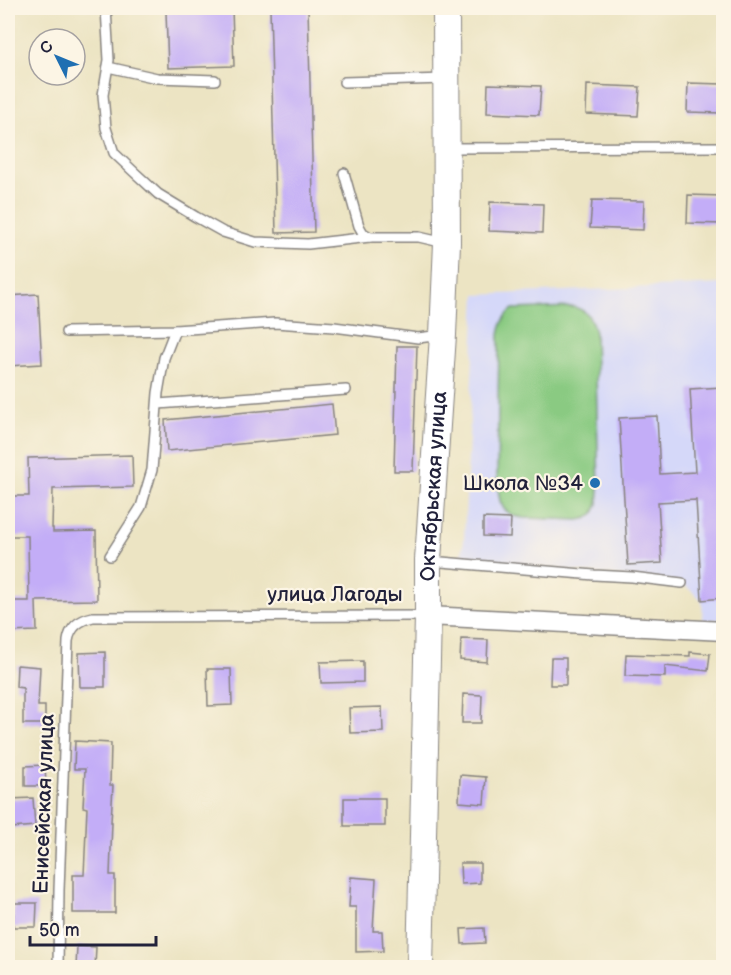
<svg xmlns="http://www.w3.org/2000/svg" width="731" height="975" font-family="'Balsamiq Sans',sans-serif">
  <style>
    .built { fill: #d5d8f9 }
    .green { fill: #8aca82; stroke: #56765e; stroke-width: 1.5 }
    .building { fill: #c3adf7 }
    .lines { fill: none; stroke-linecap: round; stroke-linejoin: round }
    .lane-casing { stroke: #87837f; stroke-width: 12 }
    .street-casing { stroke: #87837f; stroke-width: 21 }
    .secondary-casing { stroke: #87837f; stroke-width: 28 }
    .lane { stroke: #fff; stroke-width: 9 }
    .street { stroke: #fff; stroke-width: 18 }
    .secondary { stroke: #fff; stroke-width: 26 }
    .poi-dot { fill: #1f6fb2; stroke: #fcf5e5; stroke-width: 2 }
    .labels { text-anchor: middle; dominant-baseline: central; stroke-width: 4.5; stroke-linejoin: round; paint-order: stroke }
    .poi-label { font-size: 21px; fill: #22223b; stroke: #fcf5e5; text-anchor: end }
    .street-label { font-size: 21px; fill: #22223b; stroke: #fcf5e5 }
  </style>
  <rect width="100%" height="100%" fill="#fcf5e5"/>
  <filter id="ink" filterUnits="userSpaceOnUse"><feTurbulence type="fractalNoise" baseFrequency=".0167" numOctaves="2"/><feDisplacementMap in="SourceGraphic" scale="12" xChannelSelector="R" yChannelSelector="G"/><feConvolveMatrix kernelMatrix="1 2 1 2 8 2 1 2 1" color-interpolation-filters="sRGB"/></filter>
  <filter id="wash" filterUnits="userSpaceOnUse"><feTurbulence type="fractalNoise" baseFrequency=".008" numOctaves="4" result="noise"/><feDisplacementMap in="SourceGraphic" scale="24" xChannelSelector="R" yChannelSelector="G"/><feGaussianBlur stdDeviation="1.35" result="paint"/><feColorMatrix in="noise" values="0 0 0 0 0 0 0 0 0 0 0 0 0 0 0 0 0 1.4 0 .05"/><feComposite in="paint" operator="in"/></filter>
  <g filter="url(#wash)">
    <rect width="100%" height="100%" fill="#ece4c3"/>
    <!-- built -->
    <polygon class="built" points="723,284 723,619 703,621 702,600 682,583 461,558 464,540 476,295"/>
    <!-- green -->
    <path class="green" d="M574,307c14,4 18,12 21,26l4,157 -1,14 -4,9 -6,5 -9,2 -55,-2 -11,-2 -9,-7 -4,-8 -3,-18 2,-148c2,-11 5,-19 14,-26z"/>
    <g id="blocks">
      <!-- building -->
      <g class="building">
        <polygon points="270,8 308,8 314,232 276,233"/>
        <polygon points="232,9 234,66 168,68 166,12"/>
        <polygon points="688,83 723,84 723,113 687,112"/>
        <polygon points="488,84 541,86 539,115 487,113"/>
        <polygon points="587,85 640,87 638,116 586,114"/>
        <polygon points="688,195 723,196 723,224 687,223"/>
        <polygon points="592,200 644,201 643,230 590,228"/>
        <polygon points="490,202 543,204 542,233 489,231"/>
        <polygon points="38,294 42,364 8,366 8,296"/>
        <polygon points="397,346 417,346 413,471 394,471"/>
        <polygon points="722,387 723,408 723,598 702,600 696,500 658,502 662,563 628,565 619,418 657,416 660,474 695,472 690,389"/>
        <polygon points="332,404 335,435 167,451 165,420"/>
        <polygon points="132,455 133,487 53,489 52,528 53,528 53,532 96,531 97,600 36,601 37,631 8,632 8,601 29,601 28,536 8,536 8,496 29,496 28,458"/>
        <polygon points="483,518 511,519 510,537 483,536"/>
        <polygon points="461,639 488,640 487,662 460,660"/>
        <polygon points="105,652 105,687 80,687 79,653"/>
        <polygon points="690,652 710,654 708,671 665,666 665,677 625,676 626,654 690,656"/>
        <polygon points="551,658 566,658 566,685 550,685"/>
        <polygon points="363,661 363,682 321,683 320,662"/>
        <polygon points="17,665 40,667 38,706 45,706 45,724 23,724 23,688 16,687"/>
        <polygon points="207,669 231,669 232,705 208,706"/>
        <polygon points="463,694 482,695 481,723 462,723"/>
        <polygon points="382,707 383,732 350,733 349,708"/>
        <polygon points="75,741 111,743 110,785 113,785 111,822 112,822 110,875 115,875 115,913 73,913 73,875 84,875 87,808 83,807 85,769 74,769"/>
        <polygon points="45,765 46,786 25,786 25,766"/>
        <polygon points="460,775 486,777 484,804 459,802"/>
        <polygon points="33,798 35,826 11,828 9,799"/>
        <rect x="344" y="798" width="41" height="28"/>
        <polygon points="460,863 480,863 480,883 461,884"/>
        <polygon points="351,877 376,879 373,931 382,931 383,951 356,952 356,907 349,907"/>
        <polygon points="14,903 37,903 36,927 13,927"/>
        <polygon points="484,928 485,943 462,944 461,929"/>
        <polygon points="77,946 96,947 95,968 76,968"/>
      </g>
    </g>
  </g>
  <g filter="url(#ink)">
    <use href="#blocks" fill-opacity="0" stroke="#87837f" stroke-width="1.5"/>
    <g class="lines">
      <!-- lane casing -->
      <g class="lane-casing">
        <g id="lane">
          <polyline points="106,8 109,60 103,95 106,128 114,153 133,171 158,194 196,217 223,232 255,242 308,244 370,237"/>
          <polyline points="108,67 157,78 215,80"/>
          <polyline points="344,82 445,79"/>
          <polyline points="449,148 724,147"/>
          <polyline points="344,173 359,226 363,233 370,237 419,237 445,243"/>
          <polyline points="66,332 175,330 275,323 334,327 418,338 441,335"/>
          <polyline points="158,404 346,390"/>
          <polyline points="110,556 141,507 152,470 158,393 164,358 175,330"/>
          <polyline points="430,561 594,575 632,577 682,583"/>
          <path d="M58,968l1,-78 9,-249c2,-14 11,-21 25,-24l333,-1"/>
        </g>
      </g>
      <!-- street casing -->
      <g class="street-casing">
        <polyline id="street" points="428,616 724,631"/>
      </g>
      <!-- secondary casing -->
      <g class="secondary-casing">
        <g id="secondary">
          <path id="s1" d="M420,968l8,-352v-56l15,-225 4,-92 -1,-235"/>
        </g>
      </g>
      <!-- lane -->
      <use href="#lane" class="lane"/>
      <!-- street -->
      <use href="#street" class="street"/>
      <!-- secondary -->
      <use href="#secondary" class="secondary"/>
    </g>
  </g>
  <!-- markers -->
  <circle class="poi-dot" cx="595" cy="483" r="6"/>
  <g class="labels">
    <!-- poi labels -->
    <g class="poi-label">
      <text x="583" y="483">Школа №34</text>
    </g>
    <!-- street labels -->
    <g class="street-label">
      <text stroke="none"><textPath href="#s1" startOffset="482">Октябрьская улица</textPath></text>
      <text x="335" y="594">улица Лагоды</text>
      <text transform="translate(44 804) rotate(-88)">Енисейская улица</text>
    </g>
  </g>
  <!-- margin -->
  <rect width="731" height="975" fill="none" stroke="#fcf5e5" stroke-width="30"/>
  <!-- north arrow -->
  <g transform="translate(57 57) rotate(313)"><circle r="28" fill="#fcf5e5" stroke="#a5a1a1" stroke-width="1.5"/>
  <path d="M0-4.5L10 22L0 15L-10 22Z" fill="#1f6fb2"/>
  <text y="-9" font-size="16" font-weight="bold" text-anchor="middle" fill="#22223b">С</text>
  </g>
  <!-- scale -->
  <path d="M30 936v9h126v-9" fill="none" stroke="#22223b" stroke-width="3"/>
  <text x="39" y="936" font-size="18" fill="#22223b" stroke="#fcf5e5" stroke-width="4.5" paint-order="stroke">50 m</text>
</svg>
